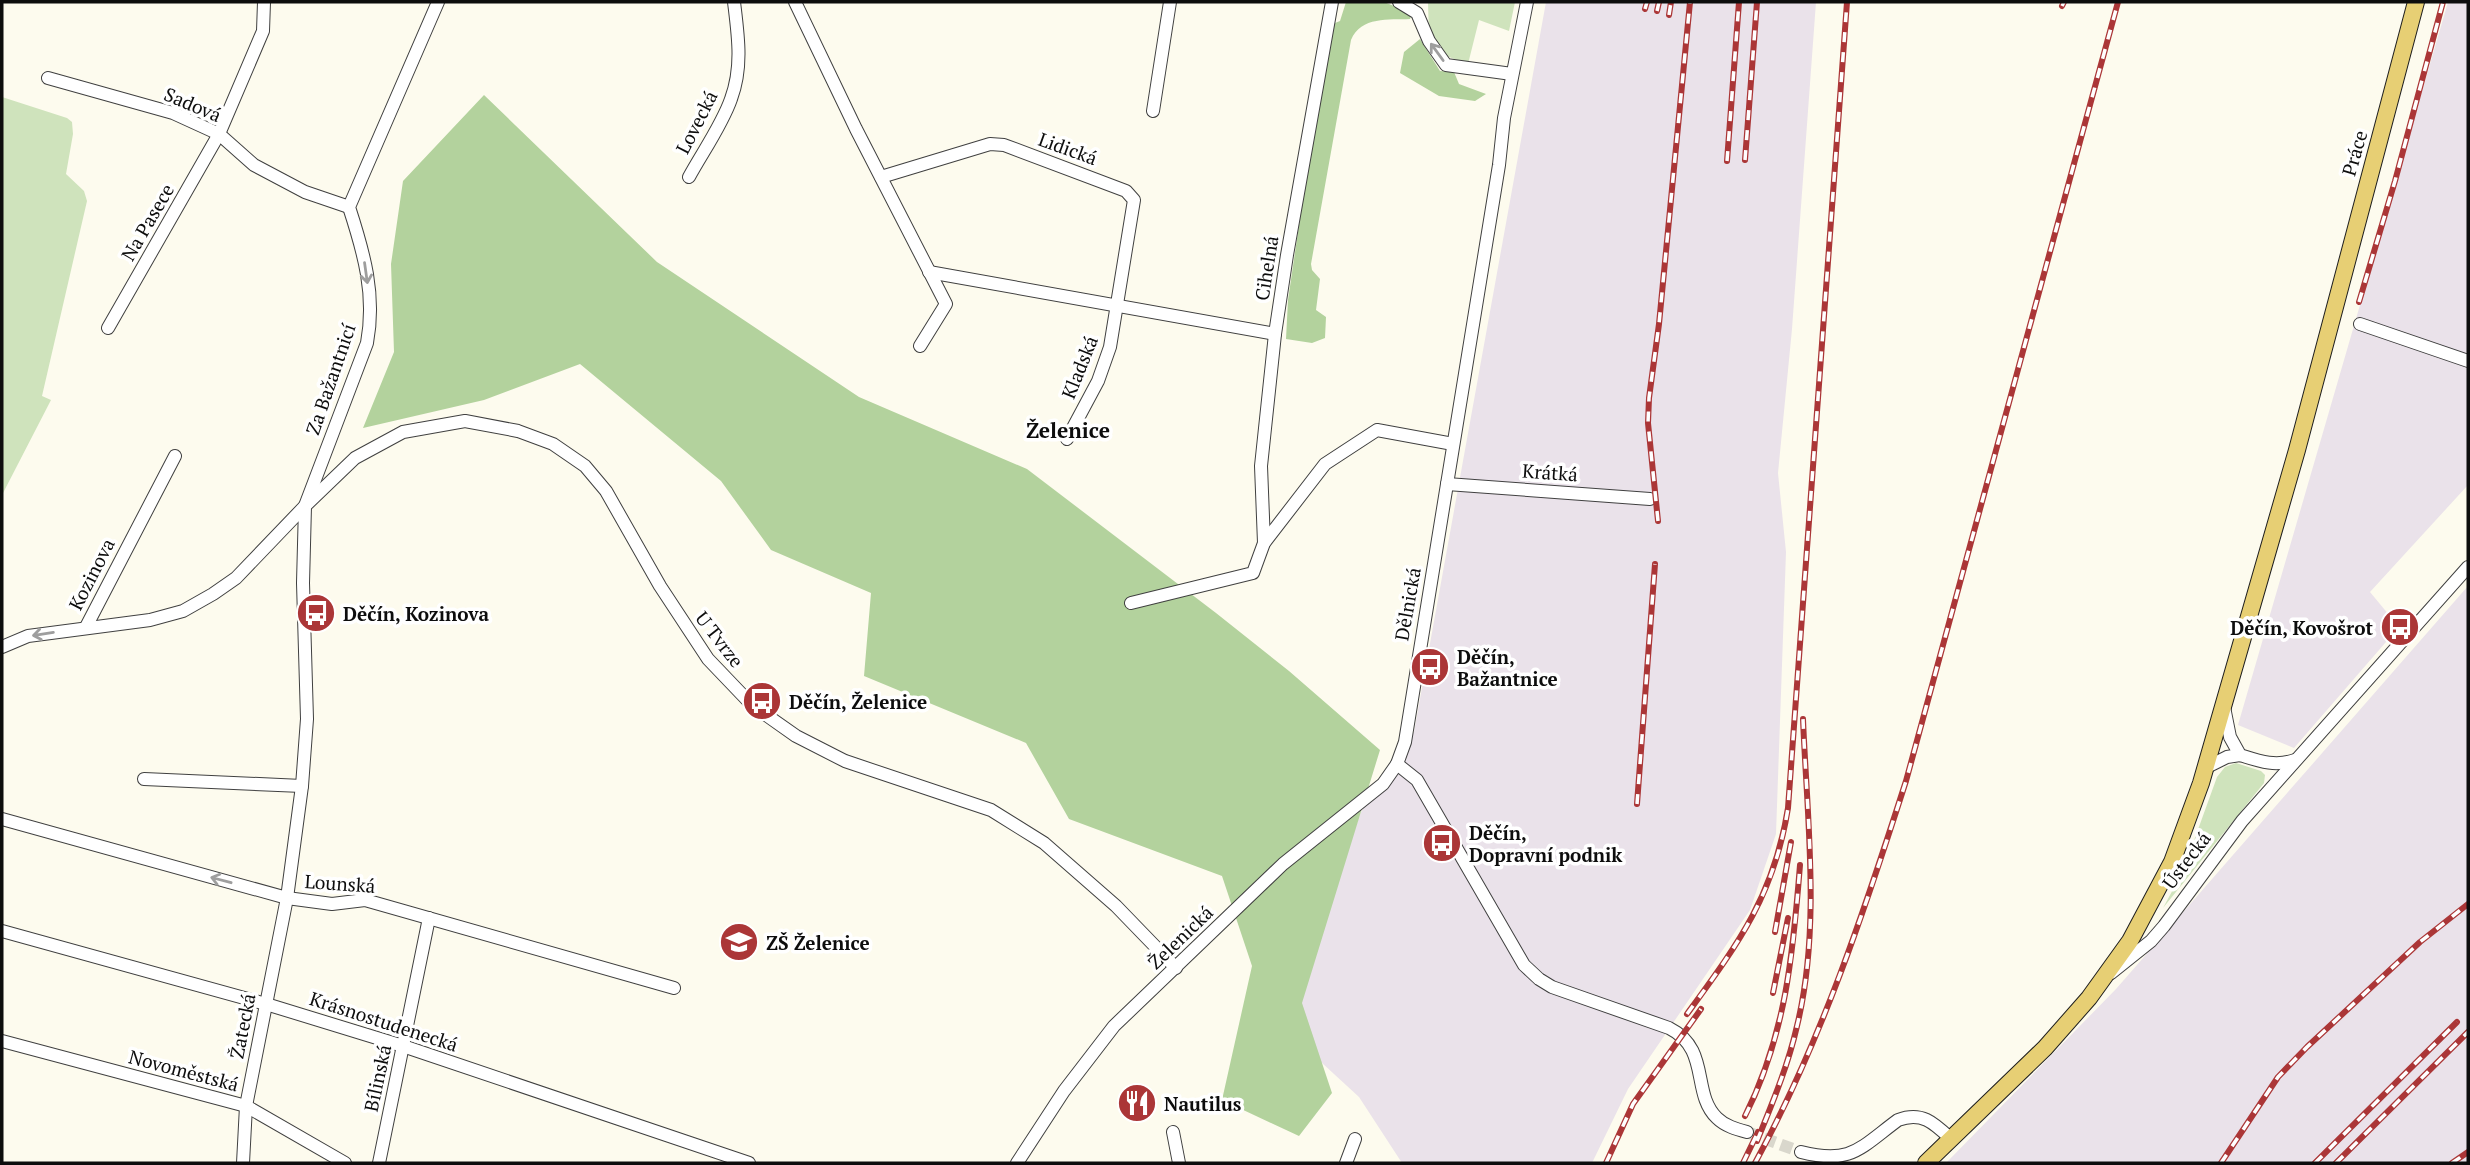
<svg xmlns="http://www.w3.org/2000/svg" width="2470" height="1165" font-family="'PT Serif',serif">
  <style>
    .industrial { fill: #eae2ea }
    .green { fill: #cfe3bc }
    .forest { fill: #b3d29d }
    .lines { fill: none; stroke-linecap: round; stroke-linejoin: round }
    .minor-tunnel { stroke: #d9d7cc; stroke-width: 12; stroke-dasharray: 12 6; stroke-linecap: butt }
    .minor-casing { stroke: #404040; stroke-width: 14 }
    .major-casing { stroke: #1e1e1e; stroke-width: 18 }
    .minor { stroke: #fff; stroke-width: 12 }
    .major { stroke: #e7cf74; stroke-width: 16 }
    .rail-casing { stroke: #ab3637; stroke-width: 6 }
    .rail { stroke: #fff; stroke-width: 3.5; stroke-dasharray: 10; stroke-linecap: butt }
    .oneway { stroke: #9e9e9e }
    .labels { text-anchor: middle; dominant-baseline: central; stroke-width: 7; stroke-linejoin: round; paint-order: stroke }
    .street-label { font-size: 19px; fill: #0d0d0d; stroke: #fff }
    .poi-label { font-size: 19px; font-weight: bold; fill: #0d0d0d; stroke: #fff; text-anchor: start }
    .neighbourhood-label { font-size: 21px; font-weight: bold; fill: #0d0d0d; stroke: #fff }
  </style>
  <rect width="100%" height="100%" fill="#fdfbee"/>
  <!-- industrial -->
  <g class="industrial">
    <polygon points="1546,2 1816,2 1792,329 1778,473 1786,552 1776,834 1750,910 1628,1089 1592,1163 1402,1163 1359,1097 1284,1028 1361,812 1414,732"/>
    <polygon points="2448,2 2468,2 2468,485 2370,592 2399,627 2294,748 2238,725"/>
    <polygon points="2468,586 2468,1163 1946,1163 2116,989"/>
  </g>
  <!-- green -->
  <g class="green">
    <polygon points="1425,2 1515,2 1509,31 1479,20 1468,64 1441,54 1429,35 1428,3"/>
    <polygon points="2,97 67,118 72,122 73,134 66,174 84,191 87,201 42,396 51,400 2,495"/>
    <polygon points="2236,763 2261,771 2265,775 2264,783 2163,908 2183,871 2217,777 2225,767"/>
  </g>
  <!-- forest -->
  <g class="forest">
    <path d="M1346,2h38l28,11 -2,6c-21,1 -49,-3 -59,21l-40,224 1,6 8,9 -4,31 10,7 -1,21 -13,5 -26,-4 2,-39 20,-136 5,-22 2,-27 14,-81 6,-11 5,-2z"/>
    <polygon points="1420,39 1440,71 1454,72 1459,84 1486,94 1475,101 1439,96 1400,73 1404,52"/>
    <polygon points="484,95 657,262 859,397 1027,469 1216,613 1289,671 1380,750 1302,1003 1332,1093 1299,1136 1222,1100 1252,966 1222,876 1069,819 1026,743 864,676 871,593 771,550 721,481 580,364 484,400 363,428 394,352 391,264 403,181"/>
  </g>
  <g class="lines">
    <!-- minor-tunnel -->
    <polyline class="minor-tunnel" points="1747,1132 1801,1152"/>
    <!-- minor casing -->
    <g class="minor-casing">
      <g id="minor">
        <polyline points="795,2 856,129 946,304 920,346"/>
        <polyline points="1399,2 1417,13 1429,41 1446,65 1512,74"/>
        <path d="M1527,2l-23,116 -5,47 -94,577 -8,22 20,16 107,185 15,14 13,8 117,41c42,21 22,65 48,90 8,8 19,11 30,14"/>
        <polyline points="48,78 173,113 219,134 254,165 305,192 349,207"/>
        <polyline points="1153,111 1170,2"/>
        <path d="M689,177c13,-24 33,-52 42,-78 12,-32 7,-64 3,-97"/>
        <polyline points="881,177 990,144 1004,145 1126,191 1134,200 1110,347 1098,381 1067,439"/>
        <polyline points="929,272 1275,334"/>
        <polyline points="2360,324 2468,361"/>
        <polyline points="108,328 219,134 263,31 264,2"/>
        <polyline points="1447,484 1650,499"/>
        <polyline points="1264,543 1261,466 1275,334 1287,255 1332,2"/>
        <polyline points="1131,603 1253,573 1264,543 1325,464 1377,430 1453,444"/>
        <polyline points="86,627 175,456"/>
        <polyline points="2,647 28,636 150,620 183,611 213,594 236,578 305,506 355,458 403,432 465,421 518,431 553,444 585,466 606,491 660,586 708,659 752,705 796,736 845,761 991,810 1044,843 1116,906 1176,968"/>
        <path d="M2224,707l6,30 10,18c19,6 35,12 55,5"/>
        <polyline points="2205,768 2227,757 2240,755"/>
        <polyline points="144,779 302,786"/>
        <polyline points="2,819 287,898 332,904 365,900 674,988"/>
        <polyline points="2,931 266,1004 403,1046 749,1163"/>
        <polyline points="2111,973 2151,941 2164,926 2242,821 2468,567"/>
        <polyline points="2,1041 246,1106 345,1163"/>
        <polyline points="1173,1132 1179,1163"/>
        <path d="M1801,1152c50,13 59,-4 97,-32 24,-9 36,3 53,19"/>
        <path d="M243,1163l3,-57 41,-208 15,-112 5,-67 -4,-136 2,-77 62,-163c9,-48 -3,-90 -18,-136l89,-205"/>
        <polyline points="379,1163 429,918"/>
        <polyline points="1017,1163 1064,1091 1114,1026 1283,864 1383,784 1397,764"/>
        <polyline points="1346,1163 1355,1139"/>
      </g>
    </g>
    <!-- major casing -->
    <g class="major-casing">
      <polyline id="major" points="1926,1163 2045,1048 2089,998 2130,941 2172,862 2201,783 2297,450 2416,2"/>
    </g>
    <!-- minor -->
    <use href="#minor" class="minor"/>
    <!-- major -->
    <use href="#major" class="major"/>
    <!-- rail casing -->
    <g class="rail-casing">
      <g id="rail">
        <polyline points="2062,6 2064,2"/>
        <polyline points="1645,9 1647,2"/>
        <polyline points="1657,11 1659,2"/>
        <polyline points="1669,15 1671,2"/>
        <polyline points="1745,160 1757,2"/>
        <polyline points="1727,161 1739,2"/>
        <polyline points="2359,302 2395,181 2443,2"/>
        <polyline points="1658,521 1648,423 1649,398 1659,324 1690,2"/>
        <polyline points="1637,804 1655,564"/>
        <polyline points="1775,932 1791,842"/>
        <polyline points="1773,993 1788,918"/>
        <path d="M1687,1014c51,-70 87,-118 101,-206l59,-806"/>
        <path d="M1745,1116c41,-82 48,-162 55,-251"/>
        <path d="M1757,1141c15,-37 31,-75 40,-115 24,-98 10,-207 6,-307"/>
        <polyline points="1606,1163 1633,1104 1701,1009"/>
        <polyline points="1743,1163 1758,1132"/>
        <path d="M1755,1163c66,-121 109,-251 151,-382l212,-779"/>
        <polyline points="2221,1163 2278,1077 2307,1047 2420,942 2468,904"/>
        <polyline points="2315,1163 2457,1022"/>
        <polyline points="2336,1163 2468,1032"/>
        <polyline points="2452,1163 2468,1152"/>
      </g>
    </g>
    <!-- rail -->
    <use href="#rail" class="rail"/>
  </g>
  <!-- one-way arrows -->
  <defs><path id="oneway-shaft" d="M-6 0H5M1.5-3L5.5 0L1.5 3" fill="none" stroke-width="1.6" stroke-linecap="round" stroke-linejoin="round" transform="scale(1.75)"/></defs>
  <g class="oneway">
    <use href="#oneway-shaft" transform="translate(1437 52) rotate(-126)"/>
    <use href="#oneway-shaft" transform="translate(366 273) rotate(82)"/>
    <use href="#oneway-shaft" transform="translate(43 634) rotate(171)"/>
    <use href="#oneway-shaft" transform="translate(221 880) rotate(-165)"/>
  </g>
  <!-- icons -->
  <defs>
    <g id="bus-disc" transform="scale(2.0125)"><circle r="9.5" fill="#ab3637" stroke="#fff"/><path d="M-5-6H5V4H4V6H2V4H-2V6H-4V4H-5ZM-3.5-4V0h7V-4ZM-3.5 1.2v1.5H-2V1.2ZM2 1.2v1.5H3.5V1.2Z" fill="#fff"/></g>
    <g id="school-disc" transform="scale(2.0125)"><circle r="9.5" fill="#ab3637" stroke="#fff"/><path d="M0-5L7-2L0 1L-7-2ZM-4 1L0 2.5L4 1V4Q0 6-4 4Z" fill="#fff"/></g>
    <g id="restaurant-disc" transform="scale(2.0125)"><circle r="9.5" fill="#ab3637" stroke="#fff"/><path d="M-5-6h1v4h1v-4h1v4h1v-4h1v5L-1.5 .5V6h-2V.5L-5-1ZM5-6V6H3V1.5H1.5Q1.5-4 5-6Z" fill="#fff"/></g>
  </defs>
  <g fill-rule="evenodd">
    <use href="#bus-disc" x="316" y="613"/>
    <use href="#bus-disc" x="2400" y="627"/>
    <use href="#bus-disc" x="1430" y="667"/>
    <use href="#bus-disc" x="762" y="701"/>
    <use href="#bus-disc" x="1442" y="843"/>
    <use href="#school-disc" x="739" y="942"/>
    <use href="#restaurant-disc" x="1137" y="1103"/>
  </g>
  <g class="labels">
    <!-- street labels -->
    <g class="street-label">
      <text transform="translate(193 104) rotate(23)">Sadová</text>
      <text transform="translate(696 122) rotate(-63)">Lovecká</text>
      <text transform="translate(1068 148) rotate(20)">Lidická</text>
      <text transform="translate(2354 153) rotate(-74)">Práce</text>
      <text transform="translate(147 222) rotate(-60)">Na Pasece</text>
      <text transform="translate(1266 268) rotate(-81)">Cihelná</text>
      <text transform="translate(1079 367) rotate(-68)">Kladská</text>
      <text transform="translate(330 379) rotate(-71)">Za Bažantnicí</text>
      <text transform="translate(1550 472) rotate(4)">Krátká</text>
      <text transform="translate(91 574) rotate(-63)">Kozinova</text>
      <text transform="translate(1407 604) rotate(-80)">Dělnická</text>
      <text transform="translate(720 639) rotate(52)">U Tvrze</text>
      <text transform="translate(2186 860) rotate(-53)">Ústecká</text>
      <text transform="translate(340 883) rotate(4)">Lounská</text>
      <text transform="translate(1180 937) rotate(-44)">Želenická</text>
      <text transform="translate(384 1021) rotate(18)">Krásnostudenecká</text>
      <text transform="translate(242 1026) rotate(-79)">Žatecká</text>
      <text transform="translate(184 1070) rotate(15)">Novoměstská</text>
      <text transform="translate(377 1078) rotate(-78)">Bílinská</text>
    </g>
    <!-- poi labels -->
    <g class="poi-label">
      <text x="343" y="613">Děčín, Kozinova</text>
      <text x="2373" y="627" text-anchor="end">Děčín, Kovošrot</text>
      <text x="1457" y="656">Děčín,<tspan x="1457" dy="22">Bažantnice</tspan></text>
      <text x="789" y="701">Děčín, Želenice</text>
      <text x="1469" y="832">Děčín,<tspan x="1469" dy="22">Dopravní podnik</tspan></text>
      <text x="766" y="942">ZŠ Želenice</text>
      <text x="1164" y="1103">Nautilus</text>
    </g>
    <!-- neighbourhood labels -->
    <g class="neighbourhood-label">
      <text x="1068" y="430">Želenice</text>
    </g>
  </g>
  <!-- border -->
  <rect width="2470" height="1165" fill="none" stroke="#0d0d0d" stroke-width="7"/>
</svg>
